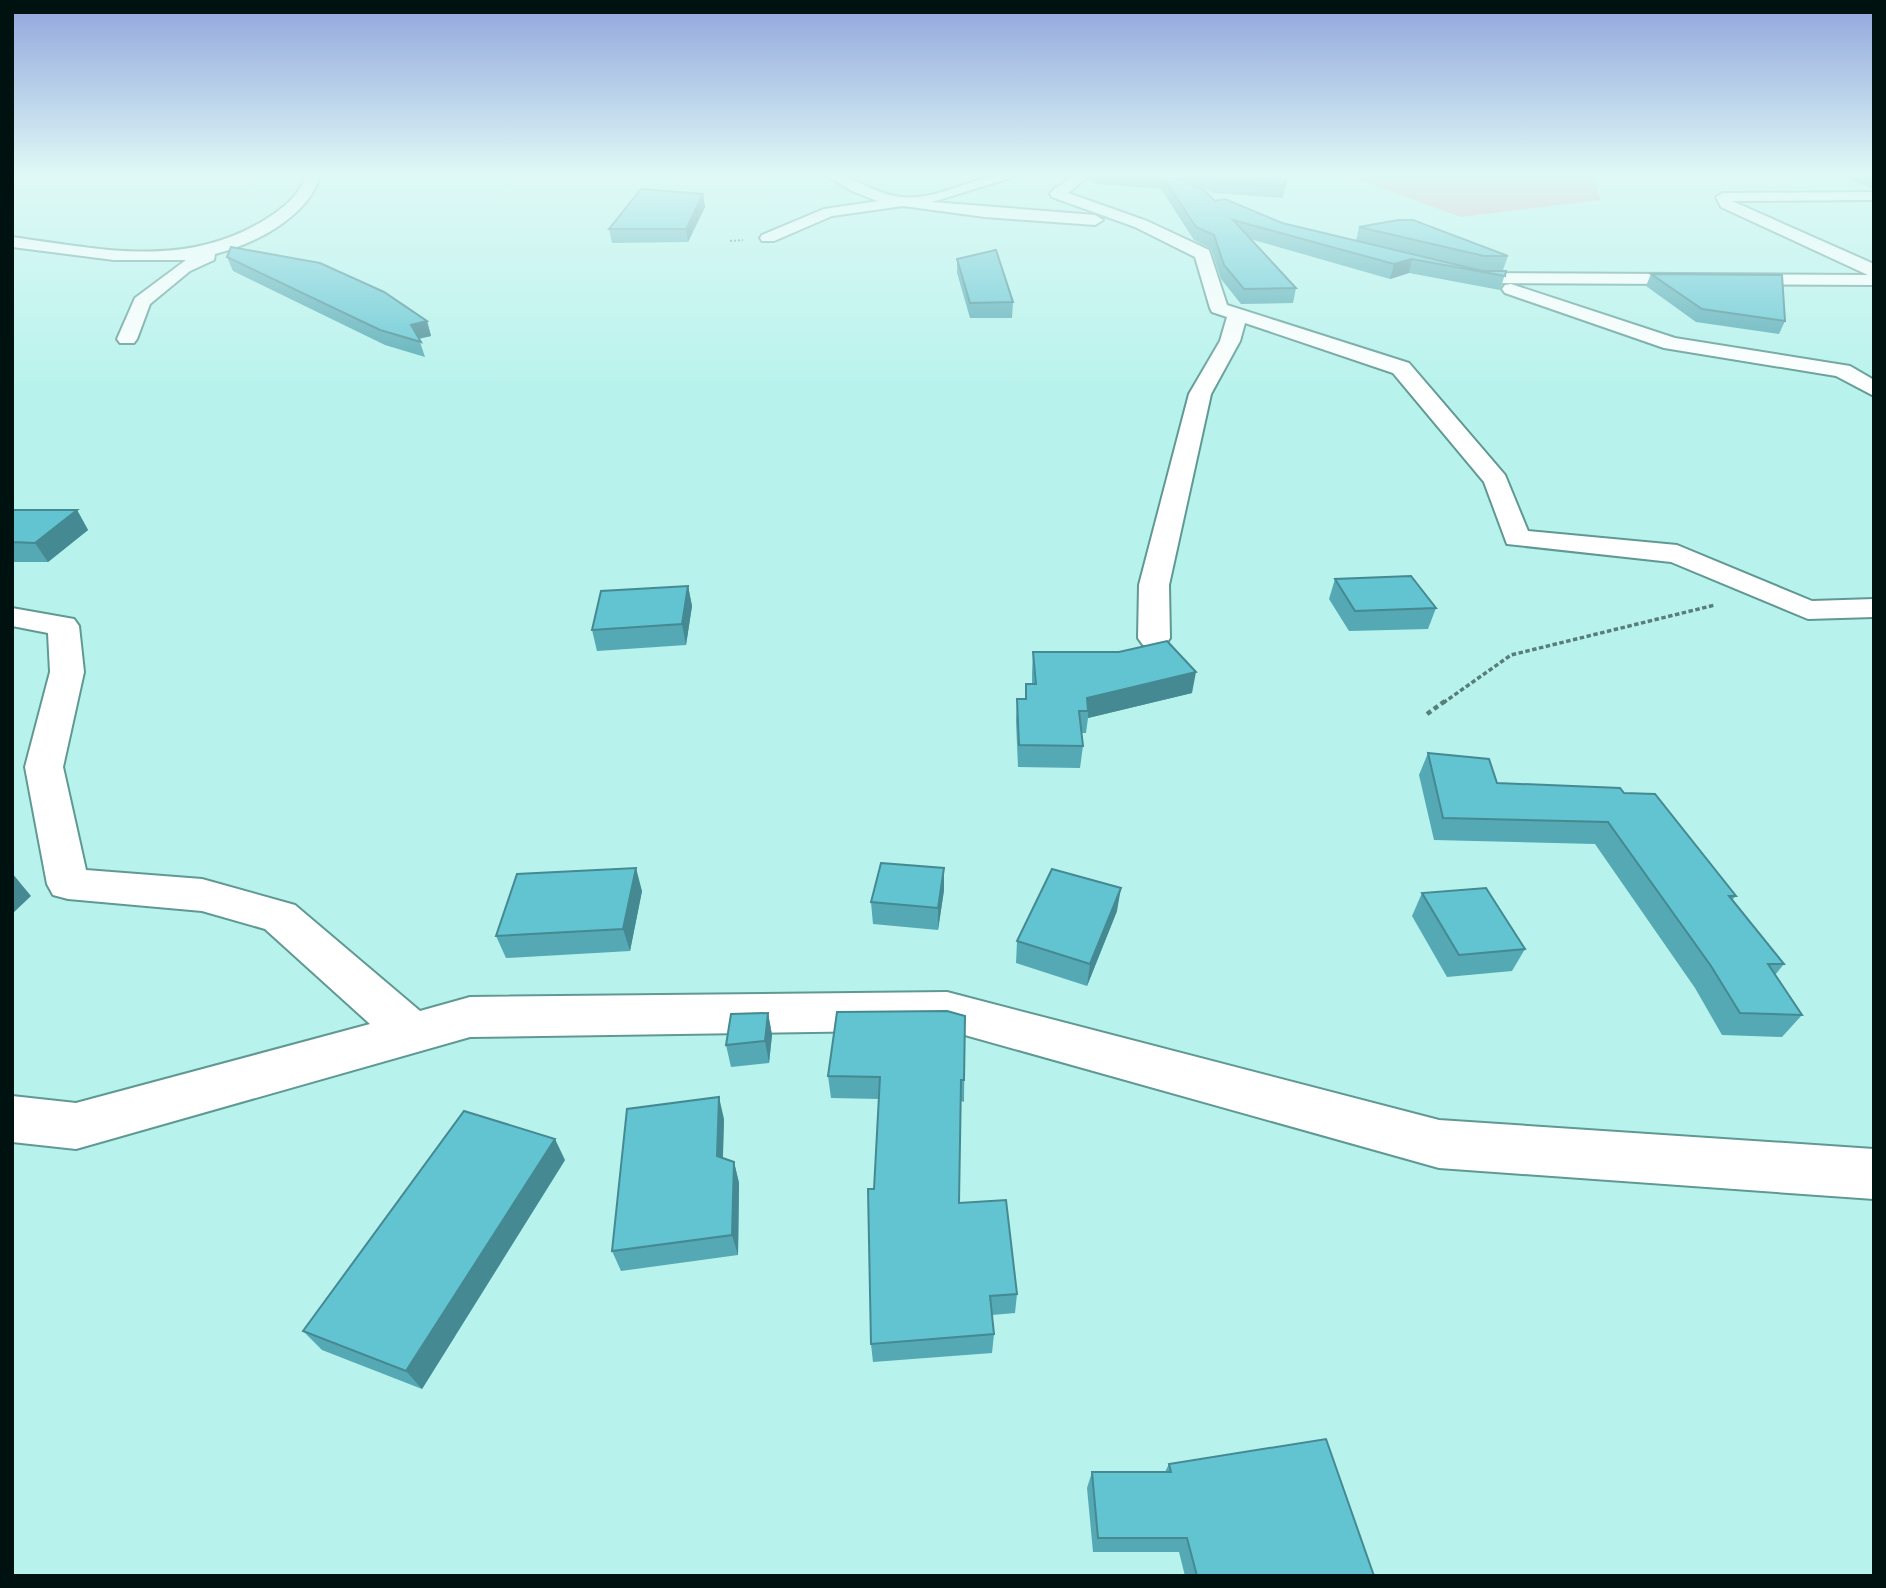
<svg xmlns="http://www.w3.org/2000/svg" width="1886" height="1588" font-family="'Sofia Sans Condensed',sans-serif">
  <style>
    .green { fill: #e1adb6 }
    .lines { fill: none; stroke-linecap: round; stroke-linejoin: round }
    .street-casing { stroke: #609993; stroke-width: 4 }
    .path-far2 { stroke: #587e7a; stroke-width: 2; stroke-dasharray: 2 2; stroke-linecap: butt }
    .path-far1 { stroke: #587e7a; stroke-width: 3.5; stroke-dasharray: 4.5 2.5; stroke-linecap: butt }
    .path { stroke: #587e7a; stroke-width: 4.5; stroke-dasharray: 5 3.5; stroke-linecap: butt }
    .street { fill: #fff; fill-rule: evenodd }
    .wall { fill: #54a9b4 }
    .shaded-wall { fill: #458992 }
    .building { fill: #62c4d1; stroke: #458992; stroke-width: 2 }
  </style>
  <rect width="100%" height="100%" fill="#b7f2ec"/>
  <!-- green -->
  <polygon class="green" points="1345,175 1592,175 1601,200 1461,217"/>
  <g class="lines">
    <!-- street casing -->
    <g class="street-casing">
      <g id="street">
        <path d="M306,175h14c-11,42 -66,69 -105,79l-1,6 -24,11 -40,33 -13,35 -3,4h-14l-3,-4 18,-41 51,-38h-72l-102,-13v-10c88,12 171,32 251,-16 18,-11 37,-25 43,-46z"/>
        <path d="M825,175c27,-2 49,20 76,22 38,4 73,-22 111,-22l-2,3 -78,24 163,13 8,5 -8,5 -110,-8 -82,-11 -71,10 -58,25h-12l-2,-3 2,-3 62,-26 54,-8 -24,-9z"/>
        <polygon points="1075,175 1090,175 1068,193 1147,221 1209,250 1227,305 1409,363 1505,475 1528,531 1677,545 1812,601 1874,599 1874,617 1808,619 1671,562 1507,544 1484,482 1393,373 1245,323 1240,341 1211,394 1169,585 1170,638 1165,645 1154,648 1143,645 1138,638 1139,585 1189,394 1220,341 1227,317 1212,312 1210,308 1195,257 1135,227 1052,197 1050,194 1052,191"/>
        <polygon points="1874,192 1874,200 1732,201 1874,264 1874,285 1479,283 1447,276 1444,272 1453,267 1479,273 1868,275 1721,207 1716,197 1723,193"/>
        <polygon points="1511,284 1675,338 1850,366 1874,380 1874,396 1836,376 1664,348 1505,293 1502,289 1505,285"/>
        <polygon points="12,608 74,619 79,626 84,672 63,767 86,870 202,879 295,905 420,1011 470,997 947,992 1439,1120 1874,1149 1874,1199 1439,1168 947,1030 470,1037 76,1149 12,1142 12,1096 76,1103 370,1024 265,929 202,911 68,899 53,895 47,884 25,767 50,672 48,633 12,626"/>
      </g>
    </g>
    <!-- path-far2 -->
    <polyline class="path-far2" points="730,241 743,240"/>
    <!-- path-far1 -->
    <polyline class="path-far1" points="1443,703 1511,655 1715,605"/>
    <!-- path -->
    <polyline class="path" points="1427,714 1445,701"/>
    <!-- street -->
    <use href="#street" class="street"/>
  </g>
  <!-- wall -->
  <g class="wall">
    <polygon points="1088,175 1169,175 1215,201 1282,223 1356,241 1359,227 1508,256 1503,270 1481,270 1506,271 1500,290 1409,273 1390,279 1250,239 1296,288 1293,303 1241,304 1221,279 1211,249 1194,240 1161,189 1098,184 1088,180"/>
    <polygon points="1172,175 1287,175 1283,198 1214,193"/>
    <polygon points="1838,175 1874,175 1874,189"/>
    <polygon points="703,194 705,207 688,242 612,243 609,229"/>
    <polygon points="227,257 427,321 431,336 419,339 425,357 385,345 233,271"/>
    <polygon points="957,259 1013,302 1012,318 970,318 957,273"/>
    <polygon points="1651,274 1785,321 1779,334 1696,322 1646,286"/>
    <polygon points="12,510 77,510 88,530 48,562 12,562"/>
    <polygon points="1335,579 1436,608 1428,629 1349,631 1329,599"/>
    <polygon points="688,586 692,606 686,645 597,651 592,630"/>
    <polygon points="1033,652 1192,693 1088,718 1086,733 1081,733 1083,746 1080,768 1018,767 1016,721 1017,699 1025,699 1026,684 1032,684 1032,673"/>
    <polygon points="1428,753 1497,783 1624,793 1736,896 1732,900 1784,964 1775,975 1802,1015 1782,1037 1722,1035 1695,988 1595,844 1434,840 1419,775"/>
    <polygon points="944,868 944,890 938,930 873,924 871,902"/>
    <polygon points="642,891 630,951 506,958 496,936"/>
    <polygon points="1422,893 1525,949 1512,971 1447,977 1412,916"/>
    <polygon points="1117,911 1087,986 1016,963 1017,941"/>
    <polygon points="768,1013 772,1035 769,1063 731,1067 726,1045"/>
    <polygon points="965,1016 964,1102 961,1101 959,1203 1017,1294 1015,1313 992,1315 994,1334 992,1353 873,1362 871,1344 874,1189 879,1099 831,1098 828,1076"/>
    <polygon points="724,1119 723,1158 734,1162 739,1183 738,1255 621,1271 612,1251"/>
    <polygon points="565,1160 422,1389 322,1350 303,1331"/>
    <polygon points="1169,1464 1374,1576 1185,1576 1179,1552 1093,1552 1087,1488 1092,1472 1165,1472"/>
  </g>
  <!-- shaded-wall -->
  <g class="shaded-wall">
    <polygon points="703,194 705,207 688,242 686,229"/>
    <polygon points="1412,259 1409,273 1390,279 1394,264"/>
    <polygon points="427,321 431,336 416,339 411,325"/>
    <polygon points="77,510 88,530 48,562 35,543"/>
    <polygon points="688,586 692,606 686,645 682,624"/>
    <polygon points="1196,672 1192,693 1088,718 1088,711 1087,698"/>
    <polygon points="636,868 642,891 630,951 623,929"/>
    <polygon points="944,868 944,890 938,930 938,908"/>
    <polygon points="12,873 31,896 12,914"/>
    <polygon points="1121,888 1117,911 1087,986 1090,964"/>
    <polygon points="768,1013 772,1035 769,1063 765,1041"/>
    <polygon points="719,1097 724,1119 722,1177 717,1156"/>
    <polygon points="555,1139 565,1160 422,1389 406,1371"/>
    <polygon points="734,1162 739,1183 738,1255 732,1235"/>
  </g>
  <!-- building -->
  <g class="building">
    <polygon points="1137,175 1169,175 1204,190 1215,201 1225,199 1282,223 1483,271 1506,271 1505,276 1412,259 1394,264 1233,220 1296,288 1244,289 1224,265 1214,235 1196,227 1162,176"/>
    <polygon points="1202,175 1287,175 1285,185 1216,180"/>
    <polygon points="1862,175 1874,175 1874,179"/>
    <polygon points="641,189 703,194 686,229 609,229"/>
    <polygon points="1398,220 1413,220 1508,256 1484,256 1359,227"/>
    <polygon points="231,247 320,263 384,292 427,321 411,325 421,342 380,330 227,257"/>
    <polygon points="996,250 1013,302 970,303 957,259"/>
    <polygon points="1651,274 1782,275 1785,321 1702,309"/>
    <polygon points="12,510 77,510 35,543 12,542"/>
    <polygon points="1411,576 1436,608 1355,611 1335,579"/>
    <polygon points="688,586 682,624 592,630 601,591"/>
    <polygon points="1167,641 1196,672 1087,698 1088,711 1079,711 1083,746 1019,745 1017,699 1026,699 1026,684 1036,684 1033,652 1119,652"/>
    <polygon points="1428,753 1489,759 1497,783 1620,788 1624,793 1655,794 1736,896 1729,896 1784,964 1768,964 1802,1015 1740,1013 1711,966 1608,822 1443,818"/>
    <polygon points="881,863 944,868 938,908 871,902"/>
    <polygon points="636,868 623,929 496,936 517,874"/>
    <polygon points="1052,869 1121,888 1090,964 1017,941"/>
    <polygon points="1486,888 1525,949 1459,955 1422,893"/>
    <polygon points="947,1011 965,1016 964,1080 961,1080 959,1203 1006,1200 1017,1294 990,1296 994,1334 871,1344 868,1189 874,1189 880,1077 828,1076 837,1012"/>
    <polygon points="768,1013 765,1041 726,1045 731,1014"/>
    <polygon points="719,1097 717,1156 734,1162 732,1235 612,1251 627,1109"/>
    <polygon points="464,1111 555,1139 406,1371 303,1331"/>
    <polygon points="1326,1439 1374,1576 1197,1576 1187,1538 1098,1538 1092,1472 1171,1472 1169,1464"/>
  </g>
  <!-- sky -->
  <linearGradient id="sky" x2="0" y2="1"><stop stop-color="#90a5dc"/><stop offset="0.44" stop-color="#dff9f6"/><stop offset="1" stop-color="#dff9f6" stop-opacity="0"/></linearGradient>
  <rect width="1886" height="397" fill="url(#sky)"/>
  <!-- border -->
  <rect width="1886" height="1588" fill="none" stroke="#001210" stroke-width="28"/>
</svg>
